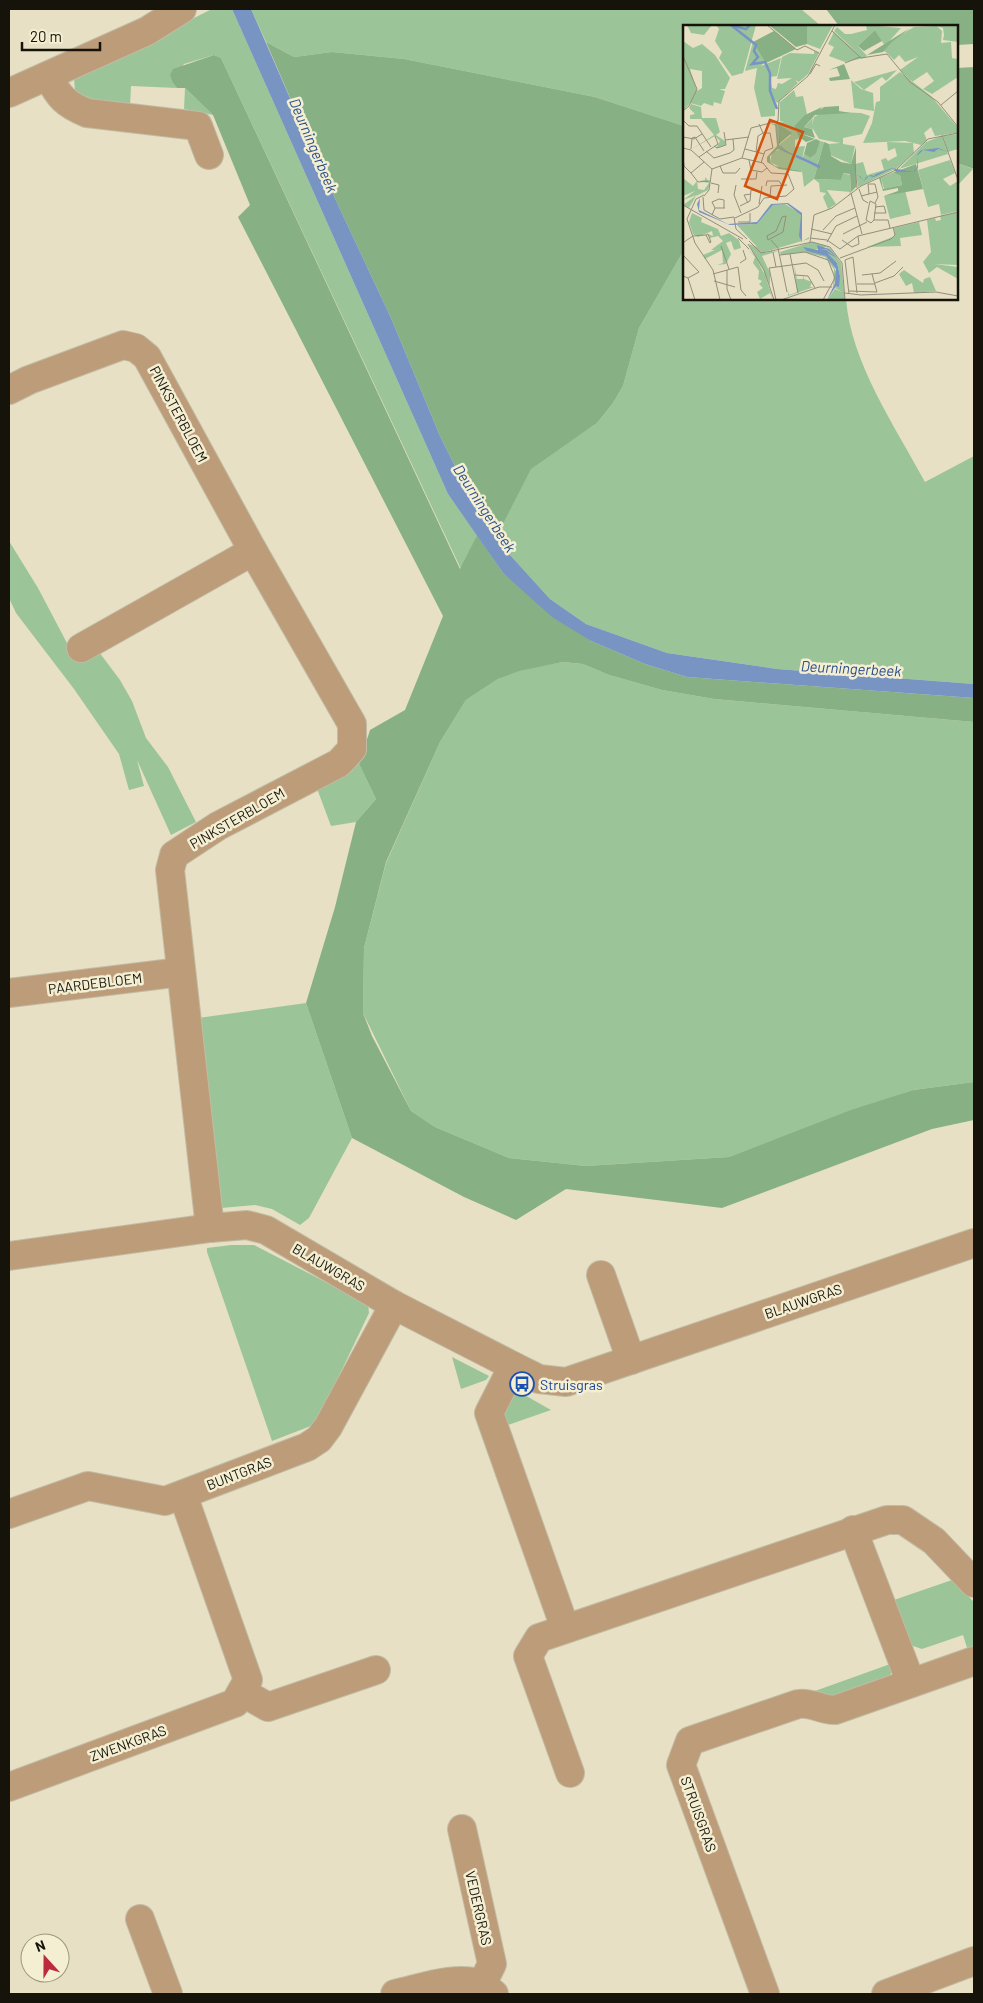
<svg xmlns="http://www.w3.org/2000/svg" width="983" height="2003" font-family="Barlow,sans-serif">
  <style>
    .green { fill: #9bc599 }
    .forest { fill: #87b185 }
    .water { fill: #7794c2 }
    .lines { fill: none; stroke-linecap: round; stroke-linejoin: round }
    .minor-casing { stroke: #c1bba3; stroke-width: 30 }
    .minor { stroke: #bd9c79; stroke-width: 28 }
    .labels { text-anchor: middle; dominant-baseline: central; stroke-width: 5; stroke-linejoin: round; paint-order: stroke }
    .street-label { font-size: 14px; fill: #16140a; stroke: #f4eed2 }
    .transit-label { font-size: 14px; fill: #164399; stroke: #f4eed2; text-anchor: start }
    .water-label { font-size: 15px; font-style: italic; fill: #2b4f8a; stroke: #f4eed2 }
    .inset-river { fill: none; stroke: #7794c2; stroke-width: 2.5 }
    .inset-road { fill: none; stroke: #938e7a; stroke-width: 1 }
    .view { fill: #d3520c; fill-opacity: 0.15; stroke: #d3520c; stroke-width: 2.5 }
    .inset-edge { fill: none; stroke: #16140a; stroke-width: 2.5 }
  </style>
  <rect width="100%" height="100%" fill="#e7e0c5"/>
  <!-- green -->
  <g class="green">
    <polygon points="212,9 232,9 448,494 477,535 461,569 221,58 214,55 184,64 173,83 177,88 131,86 130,107 94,105 75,91 74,78"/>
    <polygon points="251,9 801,9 821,26 684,26 684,126 595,97 404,59 332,52 294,57 266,42"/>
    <polygon points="185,88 213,115 184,109"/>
    <polygon points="957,163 973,169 957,186"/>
    <path d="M684,250v49h162c5,64 49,127 79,183l49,-26v228l-197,-15 -110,-16 -81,-29 -36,-25 -50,-55 -4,-6 35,-70 66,-45 16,-20 10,-17 16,-58z"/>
    <polygon points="9,541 38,588 68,645 96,648 120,680 132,701 146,738 168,767 196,822 171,835 137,760 144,786 129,790 119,754 74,689 16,613 9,598"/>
    <polygon points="563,662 583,664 609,675 662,690 714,699 974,722 974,1082 913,1090 851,1111 729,1157 586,1166 509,1158 435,1127 411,1111 363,1013 364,948 386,863 440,742 466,700 498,679 519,670"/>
    <polygon points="359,764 376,799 356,822 331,826 316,786"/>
    <polygon points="306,1003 352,1138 309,1218 300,1225 272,1209 255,1205 221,1208 198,1018"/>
    <polygon points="231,1245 254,1245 368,1304 369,1313 316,1424 272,1441 207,1252 207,1248"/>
    <polygon points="452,1357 489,1376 486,1380 461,1389"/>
    <polygon points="514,1389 551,1410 505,1426 501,1413"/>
    <polygon points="952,1580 974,1602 974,1651 969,1654 963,1635 922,1649 904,1643 891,1601"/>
    <polygon points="893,1663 894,1667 887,1681 831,1700 816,1694 815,1691"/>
  </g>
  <!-- forest -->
  <g class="forest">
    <polygon points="826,9 974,9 974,44 957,45 957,26 839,26"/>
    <polygon points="266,42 294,57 332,52 404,59 595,97 684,126 684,250 639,328 623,386 613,403 597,423 531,469 496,538 471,498 440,436 391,318 317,160"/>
    <polygon points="214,55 221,58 460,569 477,535 503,573 591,641 645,664 687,677 974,698 974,722 714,699 662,690 609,675 583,664 563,662 519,671 498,679 466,700 440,742 386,862 364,948 363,1013 372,1036 411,1111 435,1127 509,1158 586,1166 729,1157 851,1110 913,1090 974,1082 974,1120 932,1129 722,1208 566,1189 516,1220 464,1197 352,1138 306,1003 335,907 356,822 376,799 359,764 370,730 405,710 443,616 238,217 250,205 213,115 185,88 177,88 173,83 170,75 173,69"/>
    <polygon points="974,67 974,169 957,163 957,68"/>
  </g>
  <!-- water -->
  <polygon class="water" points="232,9 251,9 317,160 391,318 440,436 471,498 500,544 550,599 586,624 667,653 777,669 974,684 974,698 687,677 645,664 591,641 552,617 503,573 448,494"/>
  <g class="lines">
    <!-- minor casing -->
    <g class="minor-casing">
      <g id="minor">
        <path d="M48,76c11,21 17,28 39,37l111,13 11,29"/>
        <polyline points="9,93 147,31 182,9"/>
        <polyline points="9,390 29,380 123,345 136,348 147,357 253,551 352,724 352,749 339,763 218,826 174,855 170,870 210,1228"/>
        <polyline points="81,648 253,551"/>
        <polyline points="9,993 181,972"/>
        <polyline points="9,1256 210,1228 247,1225 266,1230 394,1305 513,1366 539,1379 566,1382 974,1243"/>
        <polyline points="601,1275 631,1360"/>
        <polyline points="513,1366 489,1413 565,1628"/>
        <polyline points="9,1514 88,1486 165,1501 307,1447 319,1439 328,1427 394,1305"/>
        <polyline points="853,1530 911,1683"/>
        <polyline points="242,1692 268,1707 376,1670"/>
        <polyline points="570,1773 528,1656 539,1638 887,1520 903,1520 934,1541 974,1583"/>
        <polyline points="9,1787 235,1703 248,1680 183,1495"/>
        <polyline points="462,1829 492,1964 482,1984 494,1994"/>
        <polyline points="140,1919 168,1994"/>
        <path d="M395,1994c27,-6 60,-19 87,-10"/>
        <path d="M765,1994l-84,-229 9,-24 108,-37c14,-2 23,6 37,6l139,-49"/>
        <polyline points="886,1994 974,1961"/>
      </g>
    </g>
    <!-- minor -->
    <use href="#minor" class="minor"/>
  </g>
  <!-- icons -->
  <defs>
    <g id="bus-ring" transform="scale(1.25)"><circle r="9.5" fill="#f4eed2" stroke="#1a4fb4" stroke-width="1.5"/><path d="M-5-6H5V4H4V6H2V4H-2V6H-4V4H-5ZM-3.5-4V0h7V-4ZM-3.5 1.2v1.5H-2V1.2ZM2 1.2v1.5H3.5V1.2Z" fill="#1a4fb4"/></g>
  </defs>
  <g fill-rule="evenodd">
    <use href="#bus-ring" x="522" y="1384"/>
  </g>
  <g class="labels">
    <!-- street labels -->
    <g class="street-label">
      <text transform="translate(179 414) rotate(62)">PINKSTERBLOEM</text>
      <text transform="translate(237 818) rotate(-30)">PINKSTERBLOEM</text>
      <text transform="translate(95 983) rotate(-7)">PAARDEBLOEM</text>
      <text transform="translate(329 1267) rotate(30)">BLAUWGRAS</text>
      <text transform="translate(803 1301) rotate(-19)">BLAUWGRAS</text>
      <text transform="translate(239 1473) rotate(-21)">BUNTGRAS</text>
      <text transform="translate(128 1743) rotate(-20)">ZWENKGRAS</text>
      <text transform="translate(699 1814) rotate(70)">STRUISGRAS</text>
      <text transform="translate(479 1908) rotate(77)">VEDERGRAS</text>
    </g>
    <!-- transit labels -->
    <g class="transit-label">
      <text x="540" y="1384">Struisgras</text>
    </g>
    <!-- water labels -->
    <g class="water-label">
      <text transform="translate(314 145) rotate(67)">Deurningerbeek</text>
      <text transform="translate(485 508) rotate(57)">Deurningerbeek</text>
      <text transform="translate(851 668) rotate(3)">Deurningerbeek</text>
    </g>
  </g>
  <!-- overview -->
  <g transform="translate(683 25)">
    <rect width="275" height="275" fill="#e7e0c5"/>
    <path d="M4,0h25l-8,10 -13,-2zM33,0h40l-13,48 -11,3 -13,-18 3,-6 -7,-11 4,-12zM150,0l-13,24 -13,-5 -2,-18zM183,0l35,3 -16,18 -10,-16 -17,16 9,10 -3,2 -19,4 -16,-6 5,-9 -6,-3 6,-12 28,25 -28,-26 3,-4 8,7h6l16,-4zM275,0v17l-15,-2 1,-5 -1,-7 -6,-2 5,5 -1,12 10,-1 1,16 6,1v18l-26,17 -9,-5 11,-8 -7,-9 -15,10 -12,-12 18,-13 -13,5 -6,-7 -5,5 -9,-9 10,-13 19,-11zM0,16l10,7 9,-4 13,11 15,23 -5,11h-6l6,2 -4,13 -7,-2 -1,4 -9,-3 -3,3 -11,-3 -7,8zM7,44l12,2v17l-5,3zM70,17l13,18 -5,6 20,-8 -4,18 -7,1 2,11 4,1 2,-6 4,1 10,-6 -15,1 5,-22 8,-4 24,1v-3l5,2 -11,21 -9,8 -4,-2 3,3 -21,20 -8,-10 6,10v13l-14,1 -7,-29 3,-20 -12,3zM214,45l-11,11 -4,-4 -18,13 -10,-8zM217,47l31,24 27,32v5l-23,3 -4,-9 -7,6 3,7 -6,5 -16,-4 -42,2 9,-20 4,-21 4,-1v-14zM168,55l10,9 12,4 1,18 -20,-3zM111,65l2,7 7,-1 4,18 -13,12 6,12 -5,2v7l10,-1 -3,13 -20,-11 -2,-4 11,-9 -13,-11v20l-2,-18 -5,-2 13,-2 -4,-1v-19zM8,79l10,3 1,11h14l4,14 -4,3 9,6v4l-9,3 4,-7 -5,-5 -23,13 22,-14 -13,-16h-11v-4l5,-1 -6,-6zM152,87l26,1 9,3 -8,18 -19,4v6l12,2 -4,18 -21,-9 -1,-11 11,-1 -21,-4 -6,-10 -9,-2 9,-9 -1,8 2,-9 6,-3zM275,109v15l-10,3 -5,-16zM259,111l6,18 -49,15 27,-27zM137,116l4,1 -7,24 -15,-7 2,-5 8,4zM204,117l26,1 1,10 -17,15 -39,19 -3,-23 8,-2 4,13 17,-5 -3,-10 5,-2 2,3 9,-5 -2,-8 -7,3zM97,124l37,19 -3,11 27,1 1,-7 8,2 1,17 -24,-2 9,14 -8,5 -5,-12 3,-4 -6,-1 -1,-9 -5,-4 -10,8 -2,-16 -22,-4 -10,-5 2,-9zM267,135l5,13 -12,6 7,7 8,-5v30l-17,4 -2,-11 -11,3 -10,-37zM211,148l6,1 2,11 -18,4 -3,-11zM22,152l5,6 -2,7 -12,6 -7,12 -6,-3 14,-10 -14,5 12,-9 -12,5v-18l10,8 4,-5 1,8 6,1 5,-7 -10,-2 6,-1zM222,165l6,24 -21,5 -6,-23zM102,179l16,10v28l8,-5v2l-48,14 18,-2 -17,5 8,17v12l-21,-41 8,3 -20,-22 20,-1 16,-19zM275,187v53l-24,-1 24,3v12l-21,-12 -8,6 -6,-11 8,-10 -4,-32 8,-2 1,3 5,-1 -1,-4zM9,188l10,5 -1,4 17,7 3,7 8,-3 10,7 2,8 -7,2 -3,-9 -5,2 5,11 -5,10 -9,1 6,-2 -1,-13 -17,9 -2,-4 12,-5h-4l12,-9 -5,-5 -8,2 -2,-4 5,2 -1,-5 -14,6 -5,-3 -4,-12zM236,197l3,13 -22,3 1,8 -34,1 28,-11 -1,-8zM129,217l12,3 7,4 10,14 4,37h-18l8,-11 7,3 -7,-4 5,-12 -3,-13 -17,-15h6l7,7 -4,-6 -3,-2 -14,3 -9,-3 23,9 6,6 5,12 -4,14 1,-19 -9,-12 -22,-5 -22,3 -1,-3zM62,221l9,9 9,14 10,31 -3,-7 -10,6 -3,-7 6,-4 -4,-4 3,-3 -4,-2 1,-8 -6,-8 2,-6zM111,239l3,15h6l1,-4v4l8,3 -2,5h4l-26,9v-5l1,4 8,-3zM221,245l19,13 1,-4 6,-2 6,14 -22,2 -2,-10 -6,3 -7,-12z" fill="#9bc599" fill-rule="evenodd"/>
    <path d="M86,0h38v19l-11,3zM227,3l-18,14 -7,9 3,2 -4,-2 8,-11 -9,12 -16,3zM192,5l7,11 -18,10 -6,-5zM91,6l22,18 -30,14 -13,-21zM161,39l6,15 -20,2 -1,-3 11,-2 -3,-8 -8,2zM156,81v5l12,2 -36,2 -11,12 8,2 3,9 -16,-5 16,6 -9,3 -7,-5 -5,-11 11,-11 17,-8 -2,3 4,-3zM92,99h2l2,20 -1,-20 14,9 -13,11 2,3 20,12 -23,-10 -8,7v6l5,4 27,5 -1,1 -22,-3 -12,-7v-5l10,-11zM133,114l4,2 -4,12 -5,5 -7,-4 3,-11zM141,117l5,2 2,12 10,6 10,2 5,-17v40l-8,8 3,-4 -1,-17 -7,-1 -2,7 -27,-1 3,-11 -14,-7 14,6zM233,139l7,25 -39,7 14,-5v-3l-15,3 -4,-13zM211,148l6,2 2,10 -19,4 -2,-11z" fill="#87b185" fill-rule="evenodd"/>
    <path d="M95,97l2,22 4,6 41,20 34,6 5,5 2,-4 3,-1 2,-1 3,1 2,-2 16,-6 21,4 4,-4v-13l3,-4 2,-1 16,-2 10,4 -10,-3 -4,3 -11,-2 -6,6 1,12 -4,4h-18l-3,-4 -19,9 -5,-1 -5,5 -4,-5 -35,-6 -41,-19 -3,-4 -2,-5zM17,173l-1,12 29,14 29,-2 14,-18 17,-1 14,10v29l-3,-6 2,-21 -14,-11 -14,1 -16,19 -27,1 -31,-13 -2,-8zM134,220l12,4 7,7 -10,-7 -6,1h6l12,8 -11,-5 10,10 3,13 -1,11 -3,-1 -9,14 8,-17 1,-14 -10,-13 -19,-5 -4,-4 15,3z" fill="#7794c2"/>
    <path class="inset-river" d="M48,0l25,20 -2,6 4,6 -6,7 13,-2 5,11v18l7,18M51,1l12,3 4,-4M113,131l24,11"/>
    <path class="inset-road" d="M84,0l30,25 8,-4 14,7M149,6l29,27 26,-4 23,28 28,20 20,25M0,31l14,33 -8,17 -6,5M162,38l15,-6M127,49l6,-10 4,2M258,80l17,-14M0,95l6,6h8l14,21M76,99l4,9h7l3,15 -8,3 -4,12M259,110l16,45M0,112l11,2 8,-5M42,115l24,-3M31,121l3,2 9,-3 -2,-13M0,123l8,2 21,19M8,124l1,-11 3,-1 9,14M62,124l19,5M23,126l8,7 16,-5 4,-3 -1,-11M73,127l2,-16 5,-3M0,132l1,9 7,7 13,-11M16,132l19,-13 -3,-8M66,135l2,10 11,2 5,-4M172,139l2,24M37,141l3,7h13l4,-5M29,144l30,-11 9,-30 27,-7 1,-20 29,-25 27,-51M8,148l7,9 12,-1M58,154h15l1,-7M28,158l8,2 -1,8M53,160l-2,10 7,18M83,161l1,-5h12l4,6M176,164l4,11 5,3M168,168l11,41M186,169l-1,-10h7l3,13 -3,6M21,170l-8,4 -9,20 8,24 18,27 7,30M21,171l5,-6 3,-21M178,171l16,-4M20,172l1,13 16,9 14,-2 2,12 11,10M87,172l1,-11 16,-1M187,176l6,3 -2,16 -3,3 -5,-3zM65,178l-4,-8 7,-1M76,179l3,-18M0,180l60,34M57,181l10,-5 1,-11 10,2M32,183l-3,-6 7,-3 5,1v8M191,188h12l-2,-7 -9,1M29,190l3,-7h10M103,191l-3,16 -15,8 -1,-4 9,-5 6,-14zM52,193l23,-11 6,-9 22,-2 8,-7 -6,-15 -17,-1 -8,-10 -21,-5M191,195h14l2,8M55,197h12v-9M128,204l21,5M140,205l13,-14 19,-8M25,209l3,8 -1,1 -4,-8zM160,209l24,-12M55,213l11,11M127,213l17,2 13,9 18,-13 100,-24M88,215l7,8 9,44M159,215l10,7 7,-3 -1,-8M66,216l12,12 11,-2M1,217l9,-6 13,-1M127,217l4,-27 18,-7 29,-22 35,-16 32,-31 30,-6M144,217l9,-16 21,-10M65,219l16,26 10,30M38,221l8,23M88,226l41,-9 18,5 12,16 3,37M90,227l3,15M107,229l8,39M0,230l16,17 -11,6 -5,-2M97,230l25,-3 23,8 7,18 -12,22M157,233l51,-19 4,-4 -2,-8M57,238l6,-4 -3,-9M55,242l3,23 5,6M44,245v19l4,11M30,249l25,-7M112,250l13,1 7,12M179,250l18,-2 16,-12M5,253l7,22M31,256l21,6M192,258l19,-7 9,-9M174,259h18M166,266l28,1 -5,-18M162,268l16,2 75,-3 22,4M166,269l-4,-34 8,-3 4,36M93,275l-7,-32 37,-5 12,7 6,11M98,275l38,-13h13"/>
    <path class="view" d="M87,95l33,12 -26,67 -32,-13z"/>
    <rect width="275" height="275" class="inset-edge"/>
  </g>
  <!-- border -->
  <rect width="983" height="2003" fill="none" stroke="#16140a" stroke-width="20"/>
  <!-- north arrow -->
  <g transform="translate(45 1958) rotate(339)"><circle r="24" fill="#f4eed2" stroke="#9b9782"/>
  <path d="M0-4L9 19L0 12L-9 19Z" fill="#bb2a3d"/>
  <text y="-8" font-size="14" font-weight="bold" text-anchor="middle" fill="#16140a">N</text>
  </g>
  <!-- scale -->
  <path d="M22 42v8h78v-8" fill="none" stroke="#16140a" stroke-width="2.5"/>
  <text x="30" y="42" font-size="15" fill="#16140a" stroke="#f4eed2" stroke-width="4" paint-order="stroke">20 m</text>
</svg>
